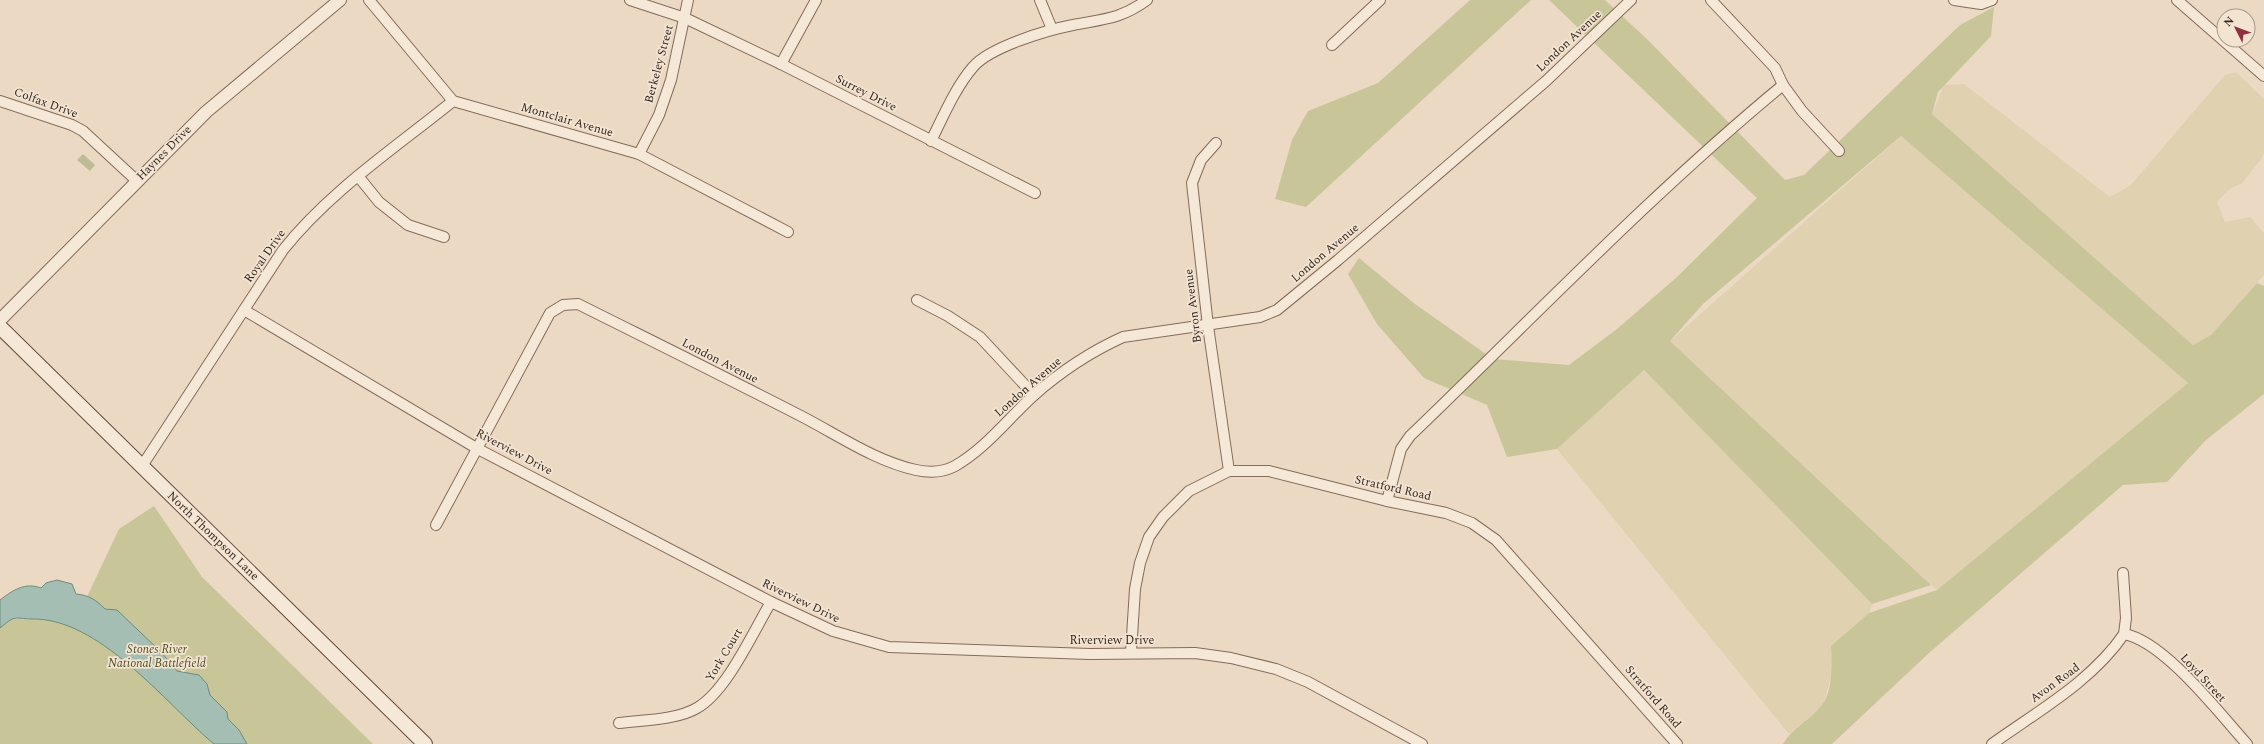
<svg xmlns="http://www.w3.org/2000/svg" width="2264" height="744" font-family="Spectral,serif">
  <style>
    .farmland { fill: #e0d1b1 }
    .green { fill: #c8c698 }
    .cemetery { fill: #bdbc97 }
    .water { fill: #a5beb3; stroke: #6d8b7f }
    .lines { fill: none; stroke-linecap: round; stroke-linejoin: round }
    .minor-casing { stroke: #846b5b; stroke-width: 12 }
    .tertiary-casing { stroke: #846b5b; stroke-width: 14 }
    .secondary-casing { stroke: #664c3f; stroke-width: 16 }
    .minor { stroke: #f6e8d6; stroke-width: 10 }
    .tertiary { stroke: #f6e8d6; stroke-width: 12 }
    .secondary { stroke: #f6e8d6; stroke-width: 14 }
    .labels { text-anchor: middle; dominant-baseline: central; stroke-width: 3.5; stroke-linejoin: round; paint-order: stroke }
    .street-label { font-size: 12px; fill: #35261e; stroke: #f3e4d2 }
    .park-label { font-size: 12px; font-style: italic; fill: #4c5026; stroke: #f3e4d2 }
  </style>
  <rect width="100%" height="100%" fill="#ebd9c3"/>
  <!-- farmland -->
  <g class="farmland">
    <polygon points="2236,72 2264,99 2264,152 2262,158 2242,183 2230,189 2217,202 2225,222 2250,217 2264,233 2264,275 2211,335 2193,345 1932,114 1944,85 1964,84 2110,197 2131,185 2225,75"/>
    <polygon points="1901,136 2188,383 1937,590 1670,341"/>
    <polygon points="1644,370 1872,604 1869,613 1831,646 1832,673 1823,705 1789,734 1557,449"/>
  </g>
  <!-- green -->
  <g class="green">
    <polygon points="1470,0 1531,0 1306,207 1275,199 1292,140 1308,111 1378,83"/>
    <path d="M1549,0h56l45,42 135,138 19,-5 156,-150 34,-18 -3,29 -53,56 -6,22 261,231 18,-10 46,-52 7,3v108l-58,46 -39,42 -44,3 -194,168 -97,91h-49c10,-17 27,-24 39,-39 11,-13 10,-43 9,-59l38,-33 68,-23 251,-207 -287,-247 -198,168 -33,37 261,244 -59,19 -228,-234 -87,79 -50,8 -20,-52 -63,-27 -47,-54 -29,-50 11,-16 56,46 78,55 76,6 48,-36 60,-52 80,-79z"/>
    <polygon points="154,506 202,577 373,744 0,744 0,628 12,619 76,620 119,529"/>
  </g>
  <!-- cemetery -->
  <polygon class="cemetery" points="83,154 95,165 90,171 77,160"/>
  <!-- water -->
  <path class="water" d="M57,580l15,4 4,10c13,1 20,6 29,15l12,1 44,42 16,19 22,4 8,9 3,11 17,17 1,7 11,11 8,14h-33c-49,-41 -115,-127 -183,-125 -6,0 -14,-2 -19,0 -4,2 -8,6 -12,9v-28c13,-10 25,-18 41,-12l5,-5z"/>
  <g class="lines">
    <!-- minor casing -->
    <g class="minor-casing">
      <g id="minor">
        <polyline points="369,0 453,101 639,154 788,232"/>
        <polyline points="630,0 685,18 781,64 1035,193"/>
        <polyline points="1040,0 1052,29"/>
        <polyline points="1711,0 1775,68 1783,85 1802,111 1839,151"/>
        <polyline points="1954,0 1981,4 1992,0"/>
        <polyline points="2177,0 2264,76"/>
        <polyline points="1332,45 1380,0"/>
        <polyline points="781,64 816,0"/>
        <polyline points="0,101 72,125 83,131 136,180"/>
        <path d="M931,141c12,-24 24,-53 42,-74 17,-20 74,-37 100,-42 31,-6 48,-6 74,-25"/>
        <polyline points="1216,143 1201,160 1192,183 1208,326 1229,471"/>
        <polyline points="639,154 659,115 671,80 688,0"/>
        <polyline points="358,176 379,202 408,225 444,237"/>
        <polyline points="917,300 948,316 980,337 1034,395"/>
        <polyline points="244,310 478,449 771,602 833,631 889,647 1090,654 1195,653 1231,658 1276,669 1308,682 1422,744"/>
        <path d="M142,466l141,-216c47,-59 112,-102 170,-149"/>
        <path d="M1387,501l14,-52 9,-13c123,-118 241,-242 373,-351"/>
        <path d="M436,525l114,-212 13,-8 15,-1c74,37 149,74 223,112 37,19 74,45 115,54 14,3 26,3 39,-4 30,-17 53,-47 78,-70 27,-24 57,-44 90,-59l137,-20 17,-7 61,-50 208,-179 85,-81"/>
        <polyline points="2123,573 2126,618 2124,634"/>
        <polyline points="1131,652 1135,589 1140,563 1149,537 1163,517 1189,491 1229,471 1269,471 1387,501 1446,513 1472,523 1496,540 1677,744"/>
        <path d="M619,723c23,-3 58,-3 78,-15 30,-17 56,-76 74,-106"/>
        <path d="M1992,744c46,-33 100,-63 132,-110 40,7 95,79 123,110"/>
      </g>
    </g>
    <!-- tertiary casing -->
    <g class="tertiary-casing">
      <polyline id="tertiary" points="0,320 206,112 340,0"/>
    </g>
    <!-- secondary casing -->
    <g class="secondary-casing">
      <polyline id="secondary" points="0,327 425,744"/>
    </g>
    <!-- minor -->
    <use href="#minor" class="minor"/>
    <!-- tertiary -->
    <use href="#tertiary" class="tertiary"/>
    <!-- secondary -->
    <use href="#secondary" class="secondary"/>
  </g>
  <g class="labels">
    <!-- street labels -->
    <g class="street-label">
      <text transform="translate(1569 41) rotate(-43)">London Avenue</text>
      <text transform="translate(659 64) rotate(-75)">Berkeley Street</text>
      <text transform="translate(866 93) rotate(27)">Surrey Drive</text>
      <text transform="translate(46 103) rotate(20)">Colfax Drive</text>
      <text transform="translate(567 120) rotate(16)">Montclair Avenue</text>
      <text transform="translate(164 153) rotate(-45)">Haynes Drive</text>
      <text transform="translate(1325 253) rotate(-40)">London Avenue</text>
      <text transform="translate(265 256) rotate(-55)">Royal Drive</text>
      <text transform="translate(1193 306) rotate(-97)">Byron Avenue</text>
      <text transform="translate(720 361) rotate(27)">London Avenue</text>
      <text transform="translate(1028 387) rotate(-41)">London Avenue</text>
      <text transform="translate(514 452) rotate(28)">Riverview Drive</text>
      <text transform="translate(1393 488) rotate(13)">Stratford Road</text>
      <text transform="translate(213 536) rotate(44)">North Thompson Lane</text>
      <text transform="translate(801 601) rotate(26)">Riverview Drive</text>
      <text x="1112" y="640">Riverview Drive</text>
      <text transform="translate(724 655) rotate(-59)">York Court</text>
      <text transform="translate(2203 678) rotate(47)">Loyd Street</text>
      <text transform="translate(2055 683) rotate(-36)">Avon Road</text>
      <text transform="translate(1653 697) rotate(49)">Stratford Road</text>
    </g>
    <!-- park labels -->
    <g class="park-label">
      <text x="157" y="649">Stones River<tspan x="157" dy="14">National Battlefield</tspan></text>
    </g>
  </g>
  <!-- north arrow -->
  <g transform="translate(2236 28) rotate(312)"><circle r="19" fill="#f3e4d2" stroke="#a7988a"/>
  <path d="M0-3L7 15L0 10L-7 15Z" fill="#8f303f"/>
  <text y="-6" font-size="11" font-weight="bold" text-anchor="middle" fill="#35261e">N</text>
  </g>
</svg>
